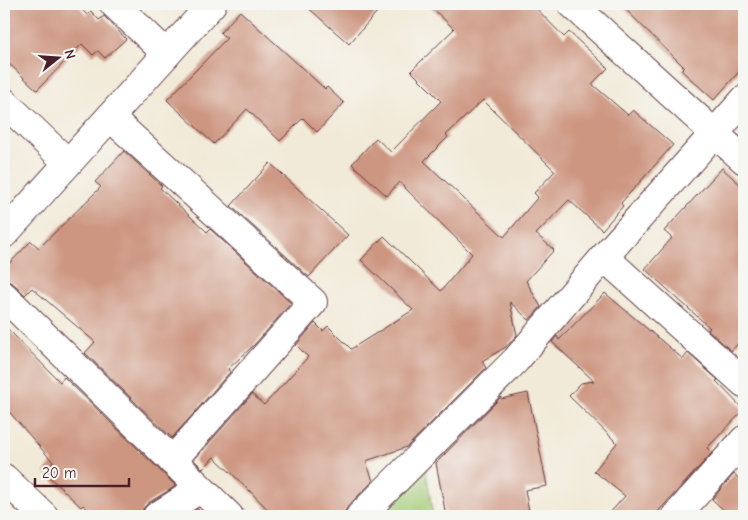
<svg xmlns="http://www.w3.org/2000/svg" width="748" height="520" font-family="'Comic Neue',sans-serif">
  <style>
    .green { fill: #a1ca76; stroke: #767450 }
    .building { fill: #cd9681; fill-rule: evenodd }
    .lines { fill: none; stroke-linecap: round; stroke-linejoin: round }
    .minor-casing { stroke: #633d45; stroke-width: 30 }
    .minor { stroke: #fff; stroke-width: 28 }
  </style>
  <rect width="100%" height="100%" fill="#f6f6f2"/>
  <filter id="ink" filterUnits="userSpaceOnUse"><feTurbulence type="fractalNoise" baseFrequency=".02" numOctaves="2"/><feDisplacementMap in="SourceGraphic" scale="10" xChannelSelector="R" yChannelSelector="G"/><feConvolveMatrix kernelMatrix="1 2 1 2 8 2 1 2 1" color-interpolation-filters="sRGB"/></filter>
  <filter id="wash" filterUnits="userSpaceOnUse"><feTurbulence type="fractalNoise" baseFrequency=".0096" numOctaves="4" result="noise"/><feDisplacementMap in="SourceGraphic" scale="20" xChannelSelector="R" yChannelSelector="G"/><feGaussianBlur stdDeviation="1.12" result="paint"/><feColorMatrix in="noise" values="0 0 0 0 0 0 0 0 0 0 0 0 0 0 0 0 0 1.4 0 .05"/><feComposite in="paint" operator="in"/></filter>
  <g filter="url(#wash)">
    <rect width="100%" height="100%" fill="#f2ead8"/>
    <!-- green -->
    <polygon class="green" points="426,469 433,516 387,516 384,509"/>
    <g id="blocks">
      <!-- building -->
      <g class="building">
        <polygon points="4,4 77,4 87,15 91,11 99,20 104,16 126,39 105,58 98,51 93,55 82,44 37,90 4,59"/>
        <polygon points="304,4 384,4 349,44"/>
        <path d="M428,4h104l32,33 5,-5 39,36 -16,16 36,31 5,-5 40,35 -52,58 2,3 -21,24 -33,-30 -33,34 18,16 -28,31 15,26 -12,13 -19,-18 7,33 -11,12 -24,14 4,7 -79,79 -41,14 7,20 -24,24 -7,11h-68l-28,-29 -32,-30 -11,12 -9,-9 58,-66 12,11 44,-48 -12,-12 19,-22 8,8 5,-5 23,23 62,-39 -52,-50 23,-24 57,55 31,-37 -73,-72 -12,14 -35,-32 24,-26 15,14 50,-51 -30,-30 43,-42zM483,100l72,71 -21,22 4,4 -34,40 -80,-76 24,-24 -2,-2z"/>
        <polygon points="620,4 744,4 744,66 714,100 681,70 684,67"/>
        <polygon points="240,11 325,89 327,87 344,103 317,132 303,118 280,141 247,109 214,144 167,100 227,38 220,33"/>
        <polygon points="124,151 162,186 160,188 207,232 210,229 291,303 255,344 228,369 230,372 172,438 85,353 95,342 32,288 25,295 15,285 8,281 4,281 4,269 31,241 39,248 101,187 95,182"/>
        <polygon points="270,163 348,235 309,277 231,206"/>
        <polygon points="722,168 744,188 744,337 731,351 708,330 710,328 645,269 672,238 664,231"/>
        <polygon points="605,293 683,359 688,353 718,380 716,381 744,410 707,448 712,453 654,516 607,516 625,496 594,471 617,443 569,396 581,383 594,381 552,342 557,336 559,340"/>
        <polygon points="4,325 60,382 64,377 176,486 148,503 143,509 141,516 96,516 83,505 81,507 44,472 53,462 4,406"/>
        <polygon points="528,393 547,486 525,490 530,516 446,516 436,463 501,397 501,399"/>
        <polygon points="734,474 744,483 744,516 730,516 712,499"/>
        <polygon points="198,509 204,516 186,516"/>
      </g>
    </g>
  </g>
  <g filter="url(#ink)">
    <use href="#blocks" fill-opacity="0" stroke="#633d45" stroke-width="1"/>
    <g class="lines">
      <!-- minor casing -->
      <g class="minor-casing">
        <g id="minor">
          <polyline points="114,4 167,54"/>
          <polyline points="572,4 744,160"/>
          <polyline points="4,102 68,163"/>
          <polyline points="110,117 313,302 172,461"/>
          <polyline points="4,234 212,4"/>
          <polyline points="604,257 744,383"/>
          <polyline points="4,296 229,516"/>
          <polyline points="4,478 44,516"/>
          <polyline points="157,516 200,489"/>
          <polyline points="360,516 516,360 604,257 744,100"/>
          <polyline points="676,516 744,440"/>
        </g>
      </g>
      <!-- minor -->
      <use href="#minor" class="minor"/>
    </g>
  </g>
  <!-- margin -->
  <rect width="748" height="520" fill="none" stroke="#f6f6f2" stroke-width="20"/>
  <!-- north arrow -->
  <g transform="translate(58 58) rotate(73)" stroke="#f6f6f2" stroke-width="4" paint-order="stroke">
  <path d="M0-4L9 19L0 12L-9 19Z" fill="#4a1f2b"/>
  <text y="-8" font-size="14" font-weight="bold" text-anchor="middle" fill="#4a1f2b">N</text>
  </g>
  <!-- scale -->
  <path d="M35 478v8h94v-8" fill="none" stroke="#4a1f2b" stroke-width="2.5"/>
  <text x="42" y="478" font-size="15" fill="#4a1f2b" stroke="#f6f6f2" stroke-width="4" paint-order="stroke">20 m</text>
</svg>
